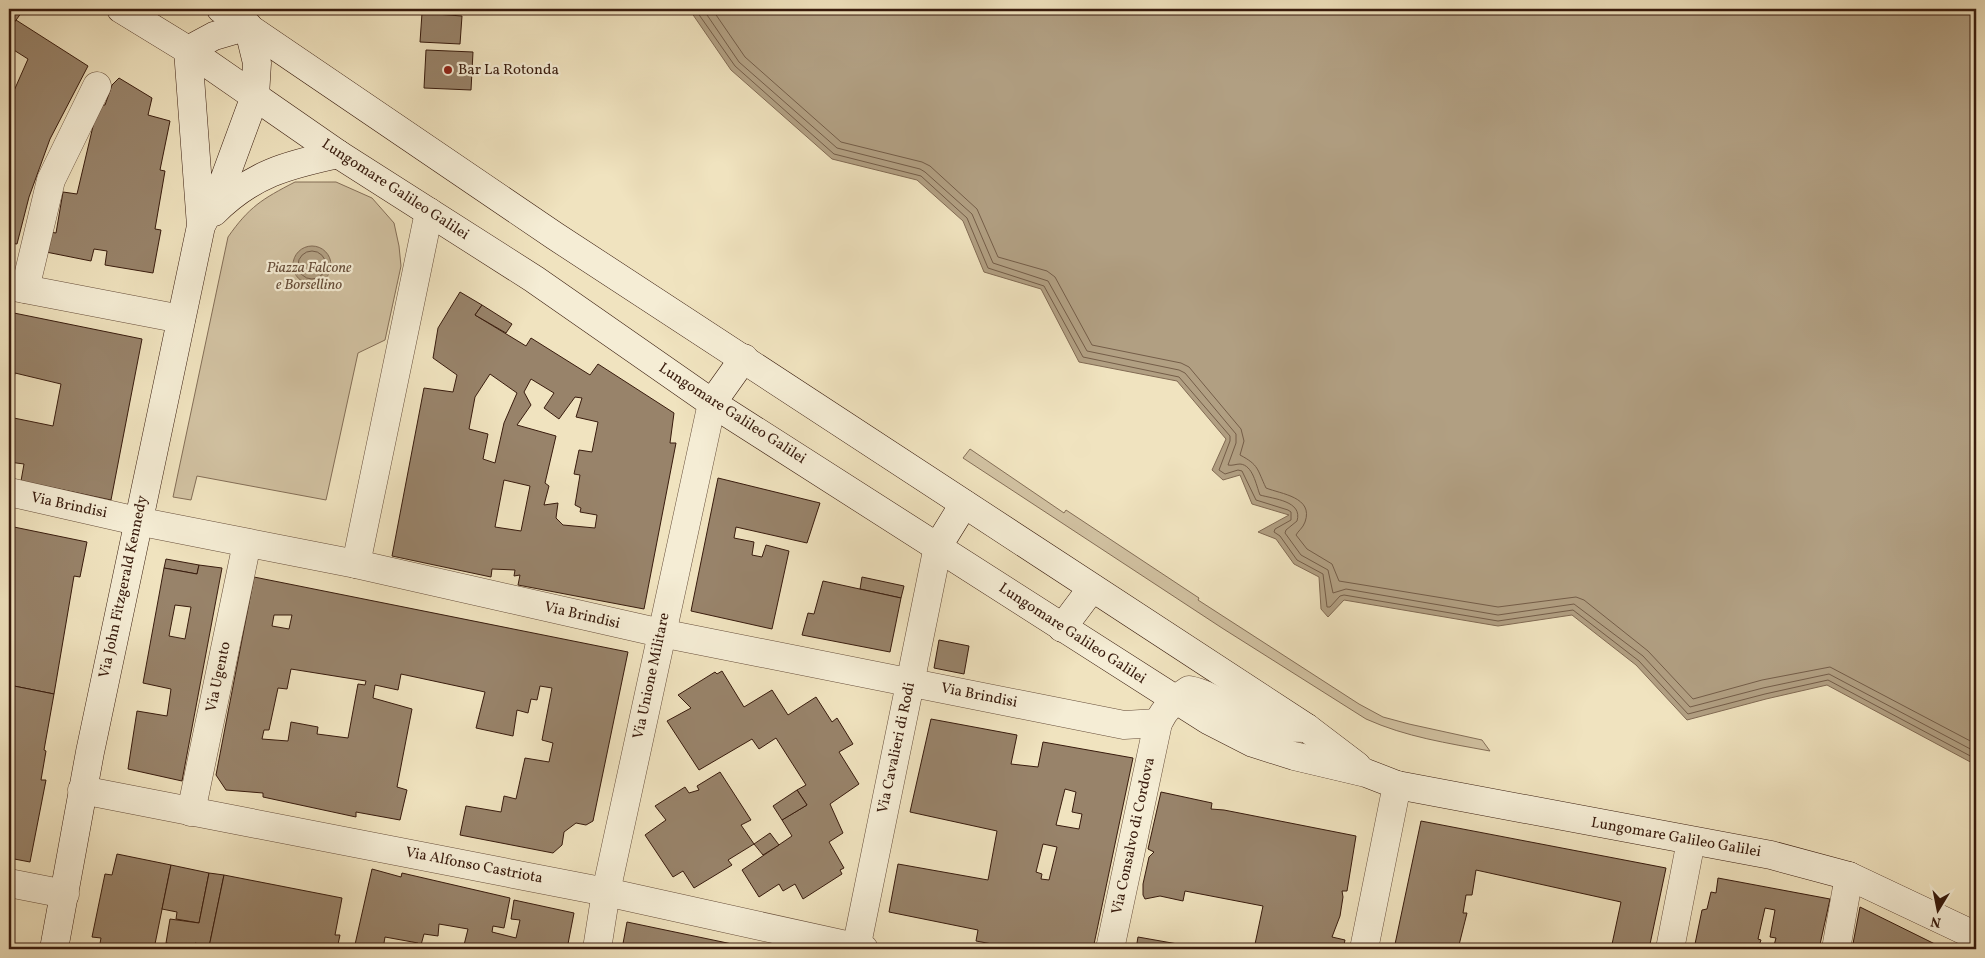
<svg xmlns="http://www.w3.org/2000/svg" width="1985" height="958" font-family="Vollkorn,serif">
  <style>
    .green { fill: #d1c1a1; stroke: #846e57 }
    .water { fill: #b19f82; stroke: #816a53 }
    .lines { fill: none; stroke-linecap: round; stroke-linejoin: round }
    .shore { stroke: #745d48; stroke-width: 1 }
    .building { fill: #98836a; stroke: #381b0d; fill-rule: evenodd }
    .street-casing { stroke: #664d3a; stroke-width: 29 }
    .secondary-casing { stroke: #381b0d; stroke-width: 29 }
    .street { stroke: #f5edd5; stroke-width: 28 }
    .secondary { stroke: #f5edd5; stroke-width: 28 }
    .poi-dot { fill: #8f2418; stroke: #f5edd5; stroke-width: 2 }
    .labels { text-anchor: middle; dominant-baseline: central; stroke-width: 4.5; stroke-linejoin: round; paint-order: stroke }
    .poi-label { font-size: 15px; fill: #381b0d; stroke: #f5edd5; text-anchor: start }
    .street-label { font-size: 15px; fill: #381b0d; stroke: #f5edd5 }
    .park-label { font-size: 15px; font-style: italic; fill: #664d39; stroke: #f5edd5 }
  </style>
  <rect width="100%" height="100%" fill="#f0e3bf"/>
  <filter id="stains"><feTurbulence type="fractalNoise" baseFrequency=".004" numOctaves="4"/><feColorMatrix values="0 0 0 0 .2 0 0 0 0 .09 0 0 0 0 .02 0 0 0 .5 -.17"/></filter>
  <radialGradient id="worn" r=".72"><stop offset=".6" stop-color="#630" stop-opacity="0"/><stop offset="1" stop-color="#630" stop-opacity=".3"/></radialGradient>
  <!-- green -->
  <g class="green">
    <path d="M295,182h41l36,16 22,25 5,23 2,20 -16,74 -27,13 -32,147 -129,-24 -6,24 -18,-3 55,-260c21,-30 34,-38 67,-55z"/>
    <path d="M970,449l94,64 2,-3 133,88 -1,2 161,104 24,13 26,7 73,16 8,11c-43,-8 -84,-14 -124,-32l-144,-91 -259,-170z"/>
  </g>
  <!-- water -->
  <g class="water">
    <polygon points="689,9 1976,9 1976,765 1827,685 1766,699 1687,720 1636,665 1572,615 1498,626 1344,600 1328,617 1321,609 1319,577 1294,564 1276,539 1258,532 1289,515 1252,504 1240,475 1223,480 1212,470 1226,439 1177,381 1079,362 1041,289 984,272 963,221 917,180 832,159 731,70"/>
    <circle cx="312" cy="265" r="19"/>
  </g>
  <g class="lines">
    <!-- shore -->
    <g class="shore">
      <polyline points="695,9 735,66 834,154 921,176 967,218 988,268 1044,286 1083,357 1179,377 1230,436 1230,441 1219,470 1225,474 1238,470 1242,471 1256,500 1288,510 1291,512 1291,520 1275,529 1274,532 1280,536 1297,560 1323,574 1327,607 1330,607 1340,596 1344,595 1498,621 1573,610 1639,661 1688,714 1765,694 1828,680 1976,759"/>
      <path d="M703,9l36,53 98,86 83,21 5,3 47,42 21,49 55,18 39,70 92,19 6,3 51,61v9l-8,22c4,1 8,-1 12,-1 13,1 16,21 20,31 14,4 43,6 37,26l-11,9 -1,3 16,22 27,15 5,23 13,-4 152,26 76,-11 69,52 47,51 73,-19 66,-14 147,78"/>
      <path d="M712,9l33,48 96,85 81,20 8,4 47,43 21,48 49,14 8,6 37,68 89,18 8,4 52,62 3,12 -4,14c19,10 17,14 26,33 15,6 48,9 39,34 -2,6 -7,9 -9,13l11,14 25,15 7,17 159,26 78,-10 8,3 64,51 45,48 69,-19 68,-13 146,77"/>
      <circle cx="312" cy="265" r="14"/>
    </g>
  </g>
  <!-- building -->
  <g class="building">
    <polygon points="9,9 24,9 9,30"/>
    <polygon points="422,13 462,16 460,44 420,42"/>
    <polygon points="16,20 88,66 50,139 29,197 17,244 9,243 9,102 28,59 9,47 9,30"/>
    <polygon points="426,50 473,52 471,90 424,88"/>
    <polygon points="119,78 152,98 148,115 170,121 160,170 165,171 155,229 161,230 153,273 105,265 107,251 94,249 91,261 46,252 50,232 56,233 63,192 77,194 98,105 105,105 112,85"/>
    <path d="M460,292l22,13 -7,10 51,31 5,-8 59,37 8,-11 76,49 -4,30h6l-32,166 -126,-24 2,-10 -6,1 1,-6 -23,-1 -1,8 -99,-21 32,-168 29,4 4,-17 -24,-17 5,-30zM490,374l27,19 -13,30 -9,40 -12,-4 5,-25 -19,-5 6,-32zM531,379l23,14 -10,15 15,11 16,-22 7,1 -6,19 22,5 -6,30 -13,-2 -5,24 6,1 -5,30 6,3 -1,4 17,3 -2,13 -32,-3 -7,-7 2,-15 -14,2 5,-19 -4,-3 11,-47 -39,-11 14,-20 -7,-13zM504,480l26,6 -9,45 -26,-4z"/>
    <polygon points="482,305 512,324 506,333 475,315"/>
    <polygon points="9,312 142,339 111,500 21,481 24,464 9,462 9,417 53,426 61,384 15,373 9,405"/>
    <polygon points="718,478 820,503 807,543 736,527 734,538 754,542 752,555 762,557 766,545 789,551 772,629 691,611"/>
    <polygon points="9,526 87,542 80,577 74,576 54,694 9,685"/>
    <polygon points="166,559 199,565 197,574 164,568"/>
    <path d="M199,565l23,3 -40,213 -54,-12 9,-58 30,5 4,-27 -28,-6 21,-115 33,6zM175,605l16,2 -6,32 -16,-3z"/>
    <path d="M254,577l374,75 -35,169 -7,4 -10,-2 -12,9 -2,13 -9,8 -93,-18 6,-29 35,6 3,-16 12,3 9,-41 24,4 4,-19 -11,-3 10,-52 -12,-2 -3,14 -6,-1 -3,14 -11,-3 -4,26 -37,-8 9,-36 -84,-18 -3,16 -23,-5 -2,13 39,11 -15,78 10,3 -7,30 -44,-8v5l-93,-20v-4l-37,-3 -10,-15zM274,615h18l-3,14 -17,-3zM291,669l75,12 -1,4 -7,-1 -10,54 -31,-4 1,-7 -27,-5 -3,19 -26,-2 2,-9h5l9,-42 9,1z"/>
    <polygon points="862,577 904,586 901,598 860,589"/>
    <polygon points="823,581 901,598 890,652 802,635 808,613 814,614"/>
    <polygon points="939,640 969,646 964,674 934,668"/>
    <polygon points="722,671 744,707 772,690 788,715 816,697 832,722 837,718 853,744 839,752 859,784 830,804 843,833 829,842 844,868 840,870 842,874 803,899 795,884 783,891 779,884 759,897 742,870 792,836 782,820 807,805 797,790 806,785 776,738 759,749 752,739 699,770 667,721 691,708 678,695 715,672 717,674"/>
    <polygon points="9,685 54,694 44,750 46,751 41,780 46,780 30,862 9,858"/>
    <path d="M931,719l86,16 -6,29 27,3 5,-25 90,16 -40,191h-74l-43,-8 2,-11 -89,-18 9,-48 90,16 9,-49 -87,-19zM1065,789l11,3 -4,20 10,2 -3,15 -23,-4zM1043,844l14,3 -8,33 -8,-1 1,-5 -6,-2z"/>
    <polygon points="720,772 751,820 741,825 754,844 728,860 732,865 694,888 683,871 673,877 645,835 666,820 655,806 685,787 689,793 699,790 697,786"/>
    <polygon points="797,790 807,805 782,820 773,806"/>
    <polygon points="1161,792 1212,803 1211,809 1224,810 1356,836 1347,891 1342,891 1343,897 1340,916 1332,937 1345,940 1343,949 1254,949 1263,906 1185,891 1183,901 1160,896 1145,899 1143,895 1143,884 1149,857 1154,852 1148,849"/>
    <polygon points="1421,821 1666,868 1649,949 1611,949 1621,902 1476,870 1472,895 1466,895 1463,913 1467,913 1458,949 1394,949"/>
    <polygon points="770,833 779,845 763,855 754,844"/>
    <polygon points="117,854 171,865 154,949 99,949 101,938 92,937 105,874 112,875"/>
    <polygon points="171,865 209,873 199,923 176,919 177,912 162,909"/>
    <polygon points="372,869 401,877 402,873 510,898 504,928 493,926 492,932 516,938 520,920 511,919 514,900 574,913 567,949 463,949 468,929 439,924 438,936 424,934 421,945 433,949 417,949 418,943 385,937 383,949 354,949"/>
    <polygon points="209,873 224,875 209,947 195,943 194,949 192,949 166,943 170,919 199,923"/>
    <polygon points="224,875 342,898 335,935 340,935 337,949 225,949 209,947"/>
    <polygon points="1718,878 1830,899 1819,949 1773,949 1776,938 1770,937 1775,910 1765,908 1758,939 1761,940 1758,949 1694,949 1702,910 1707,909 1711,892 1716,893"/>
    <polygon points="1860,907 1945,949 1852,949"/>
    <polygon points="627,922 756,949 622,949"/>
    <polygon points="1138,937 1206,949 1136,949"/>
    <polygon points="166,943 192,949 164,949"/>
  </g>
  <g class="lines">
    <!-- street casing -->
    <g class="street-casing">
      <g id="street">
        <polyline points="9,286 181,319"/>
        <polyline points="25,289 51,180 97,86"/>
        <polyline points="9,492 137,521 356,564 661,633 1124,725 1158,723"/>
        <polyline points="356,564 429,212"/>
        <polyline points="82,790 606,892 864,949"/>
        <polyline points="191,812 247,543"/>
        <polyline points="9,883 65,894"/>
        <polyline points="597,949 606,892 712,403"/>
        <polyline points="856,949 938,546"/>
        <path d="M1110,949l48,-226c7,-15 17,-24 31,-33 27,5 43,25 67,33 17,5 34,5 51,5"/>
        <polyline points="1364,949 1397,785"/>
        <polyline points="1670,949 1691,841"/>
        <polyline points="1836,949 1849,876"/>
      </g>
    </g>
    <!-- secondary casing -->
    <g class="secondary-casing">
      <g id="secondary">
        <polyline points="121,9 188,50 338,154 534,279 712,403 1175,699 1208,720 1253,743 1294,756 1366,773 1397,785 1771,855 1849,876 1976,936"/>
        <polyline points="221,9 555,236 1307,728 1357,766"/>
        <path d="M214,212c38,-38 73,-47 124,-58"/>
        <polyline points="712,403 744,358"/>
        <polyline points="938,546 964,504"/>
        <polyline points="1062,628 1092,588"/>
        <polyline points="54,949 90,752 201,226 188,50 214,36 248,26 257,63 255,96 223,183 201,226"/>
      </g>
    </g>
    <!-- street -->
    <use href="#street" class="street"/>
    <!-- secondary -->
    <use href="#secondary" class="secondary"/>
  </g>
  <!-- markers -->
  <circle class="poi-dot" cx="448" cy="70" r="5"/>
  <g class="labels">
    <!-- poi labels -->
    <g class="poi-label">
      <text x="458" y="70">Bar La Rotonda</text>
    </g>
    <!-- street labels -->
    <g class="street-label">
      <text transform="translate(395 190) rotate(33)">Lungomare Galileo Galilei</text>
      <text transform="translate(732 414) rotate(33)">Lungomare Galileo Galilei</text>
      <text transform="translate(69 506) rotate(12)">Via Brindisi</text>
      <text transform="translate(124 587) rotate(-78)">Via John Fitzgerald Kennedy</text>
      <text transform="translate(582 616) rotate(13)">Via Brindisi</text>
      <text transform="translate(1072 634) rotate(33)">Lungomare Galileo Galilei</text>
      <text transform="translate(652 676) rotate(-78)">Via Unione Militare</text>
      <text transform="translate(219 677) rotate(-78)">Via Ugento</text>
      <text transform="translate(979 696) rotate(11)">Via Brindisi</text>
      <text transform="translate(897 748) rotate(-78)">Via Cavalieri di Rodi</text>
      <text transform="translate(1134 836) rotate(-78)">Via Consalvo di Cordova</text>
      <text transform="translate(1676 838) rotate(10)">Lungomare Galileo Galilei</text>
      <text transform="translate(474 866) rotate(11)">Via Alfonso Castriota</text>
    </g>
    <!-- park labels -->
    <g class="park-label">
      <text x="309" y="268">Piazza Falcone<tspan x="309" dy="17">e Borsellino</tspan></text>
    </g>
  </g>
  <!-- margin -->
  <rect width="1985" height="958" fill="none" stroke="#f0e3bf" stroke-width="30"/>
  <rect x="10" y="10" width="1965" height="938" fill="none" stroke="#381b0d" stroke-width="2.5"/>
  <rect x="15" y="15" width="1955" height="928" fill="none" stroke="#381b0d"/>
  <!-- north arrow -->
  <g transform="translate(1938 910) rotate(190)" stroke="#f5edd5" stroke-width="4" paint-order="stroke">
  <path d="M0-4L9 19L0 12L-9 19Z" fill="#381b0d"/>
  <text y="-8" font-size="14" font-weight="bold" text-anchor="middle" fill="#381b0d">N</text>
  </g>
  <rect width="100%" height="100%" filter="url(#stains)"/>
  <rect width="100%" height="100%" fill="url(#worn)"/>
</svg>
